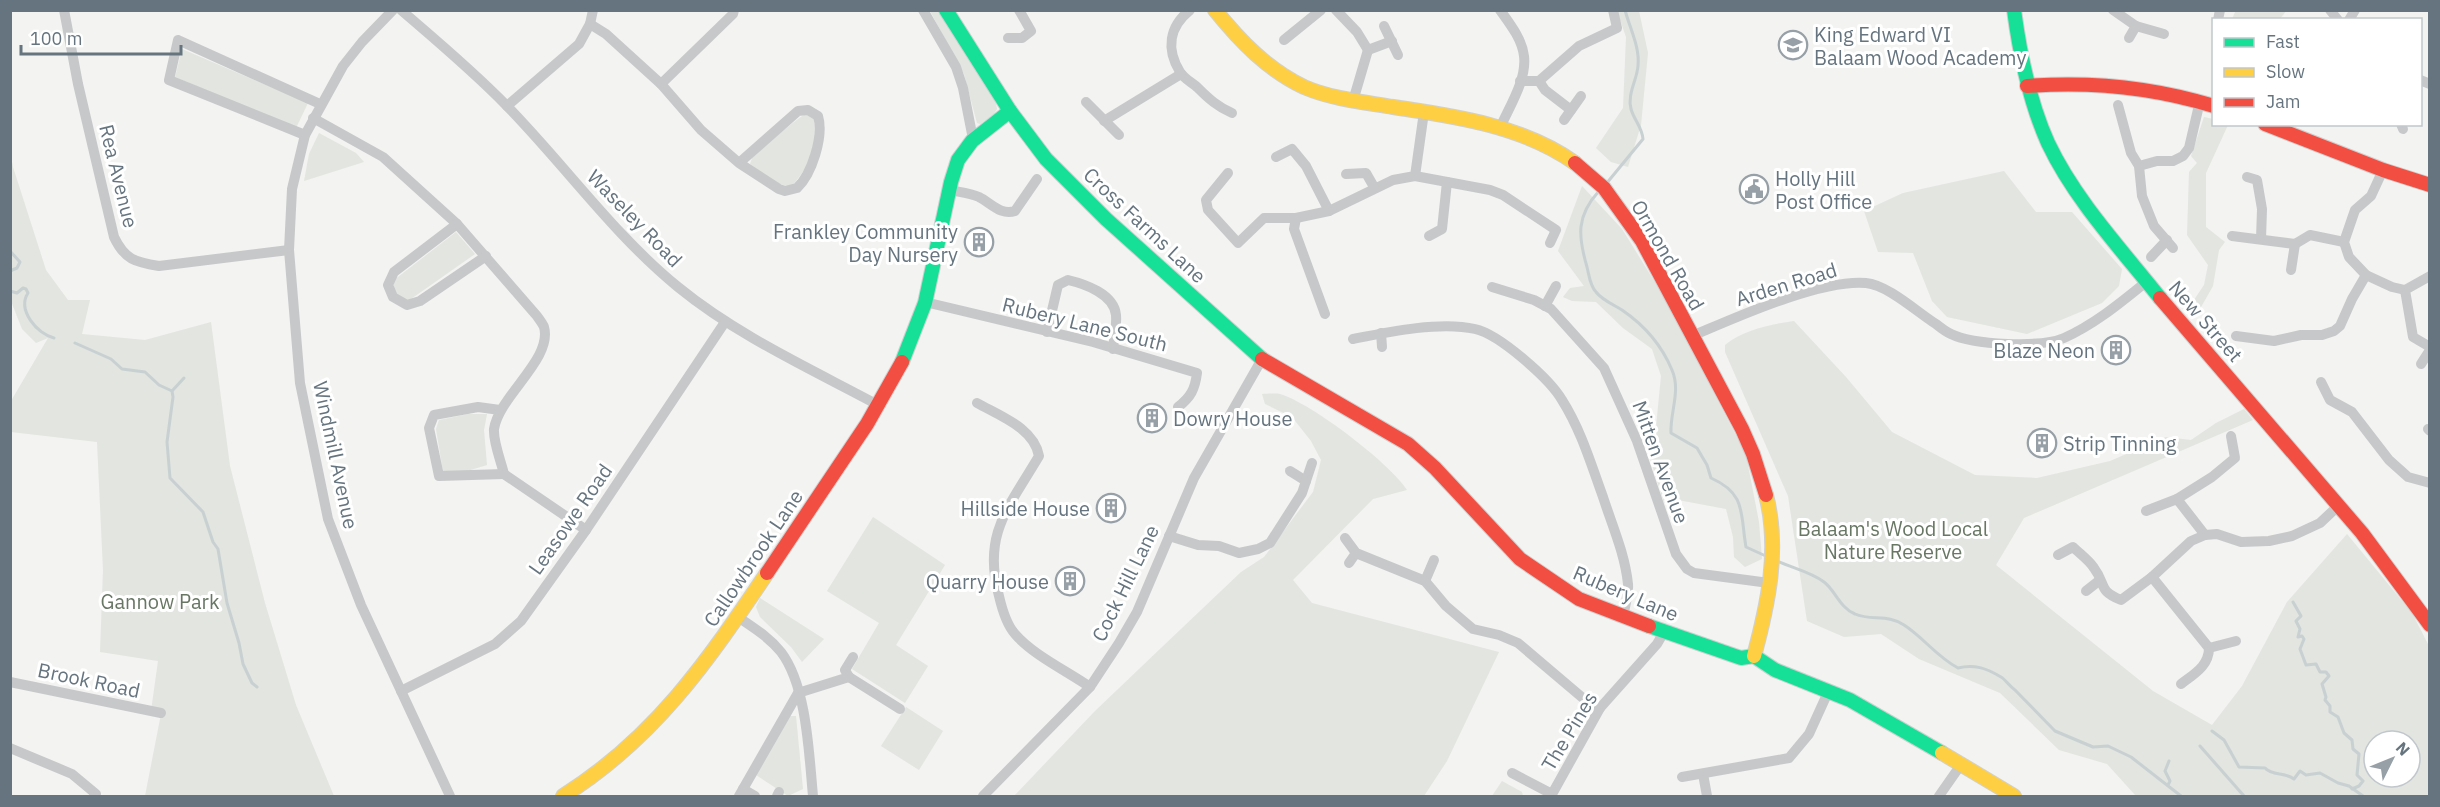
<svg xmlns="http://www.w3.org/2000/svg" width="2440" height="807" font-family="'IBM Plex Sans',sans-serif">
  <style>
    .green { fill: #e2e5e0; fill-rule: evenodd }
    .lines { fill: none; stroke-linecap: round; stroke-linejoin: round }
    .stream { stroke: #c8d0d2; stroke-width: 3 }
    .fast-casing { stroke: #d0d0d0; stroke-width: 16 }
    .slow-casing { stroke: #d0d0d0; stroke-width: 16 }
    .jam-casing { stroke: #d0d0d0; stroke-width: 16 }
    .street { stroke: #c7c8c9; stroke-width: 10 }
    .fast { stroke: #16e098; stroke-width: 14 }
    .slow { stroke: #ffcf43; stroke-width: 14 }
    .jam { stroke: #f24e42; stroke-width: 14 }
    .labels { text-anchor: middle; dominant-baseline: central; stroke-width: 6; stroke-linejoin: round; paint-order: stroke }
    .poi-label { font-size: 20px; fill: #65747f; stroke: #fff; text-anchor: start }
    .street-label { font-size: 20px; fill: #65747f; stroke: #fff }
    .park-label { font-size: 20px; fill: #687764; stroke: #fff }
  </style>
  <rect width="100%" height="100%" fill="#f3f3f1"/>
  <!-- green -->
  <g class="green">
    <polygon points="2236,10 2286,10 2286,11 2280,19 2232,19"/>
    <polygon points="930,11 940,11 995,100 997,109 993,115 980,124 977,123 964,74"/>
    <polygon points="1617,11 1639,11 1648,53 1641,125 1628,167 1611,162 1596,148 1623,108 1626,37"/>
    <polygon points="182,49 308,103 296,128 175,77"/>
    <path d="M808,113l6,4c2,33 -2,46 -23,70l-18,-5 -23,-18 2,-6c7,-7 49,-44 56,-45z"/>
    <polygon points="2204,117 2213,119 2214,124 2228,125 2206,173 2206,227 2225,242 2219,250 2213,286 2197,314 2190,306 2204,285 2208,265 2187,235 2189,172 2197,163 2191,156"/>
    <polygon points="319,133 356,153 364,162 304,181 309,154"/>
    <polygon points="10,151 13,167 46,270 68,300 90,300 82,334 145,340 211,322 230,466 265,603 296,705 334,796 145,796 161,714 151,711 158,661 100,652 103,570 97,442 11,432 11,401 48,338 36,343 22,329 11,301"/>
    <polygon points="2004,171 2036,212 2072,212 2122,269 2119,286 2102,303 2027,334 1947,317 1932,301 1913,253 1878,252 1864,211 1903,193"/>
    <polygon points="1582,186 1622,229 1664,297 1746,455 1759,522 1762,559 1745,567 1734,557 1733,537 1726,509 1678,500 1664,503 1645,442 1655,437 1661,376 1652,349 1623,328 1596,302 1572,301 1563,297 1570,288 1584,286 1558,251"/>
    <polygon points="456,232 475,254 408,301 399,297 393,289 394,280"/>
    <path d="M1794,321l52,56 46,55 83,43 62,3 73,-17 56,-24 25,3 25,-17 28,-14 9,11 -229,98 -28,47 157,126 59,34 30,-39 45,-84 60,-68 65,79 17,33v150h-293l-29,-32 -48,-14 -59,-57 -81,-34 -38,-25 -37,3 -37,-16 -19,-125 -63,-144v-7c18,-15 47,-21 69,-24zM2374,741h36v36h-36z"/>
    <path d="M1262,394c5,0 13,-1 18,0 31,9 110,69 127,96l-34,9 -80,81 19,23 187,49 -52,109 -23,35h-410l81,-85 66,-63 80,-76 23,-15 49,-65 8,-32 -10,-19 -19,-24 -27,-13z"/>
    <polygon points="468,414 487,414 484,430 487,465 464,472 443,472 436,429 439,420"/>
    <polygon points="873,517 945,565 896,645 928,666 905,703 852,669 879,623 827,591"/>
    <polygon points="760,598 824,639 802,662 791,647 760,617 756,607"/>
    <polygon points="906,707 943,731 919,770 881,746"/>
    <polygon points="789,716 796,716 803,789 788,796 756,775"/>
    <polygon points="1502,781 1522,792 1523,796 1492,796"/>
  </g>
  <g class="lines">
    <!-- stream -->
    <g class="stream">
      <path d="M1606,184l37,-45c-1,-12 -9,-19 -12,-30 -4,-15 6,-29 7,-43 2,-19 -8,-37 -13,-56"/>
      <path d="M1599,191c-23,25 -21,45 -12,76 2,8 3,19 9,25 6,8 18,13 26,18 22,15 40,36 50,60 9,21 -2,42 -1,63l26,15 10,17 4,13c36,16 29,36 35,69l22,10"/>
      <polyline points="10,251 20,262 17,268 10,271"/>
      <path d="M10,291l7,2 6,-5 3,1 2,4c-11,17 9,41 26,45"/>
      <polyline points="75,343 111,359 122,369 145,372 159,385 172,391 173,397 167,442 170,478 203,512 213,542 218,549 227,603 239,643 243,664 252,683 257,687"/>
      <polyline points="172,391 184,378"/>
      <path d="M1777,561c15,7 34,11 47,21 11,8 16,26 31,32 16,7 33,0 49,11 19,12 33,32 54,43 16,-4 28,0 43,9 5,3 8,9 14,13l40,41 38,16 15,-1 23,11 50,39"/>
      <polyline points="2293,602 2301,616 2296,621 2300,629 2298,637 2302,636 2304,639 2300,649 2306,665 2316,664 2320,672 2326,672 2329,676 2322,684 2326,697 2325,700 2330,706 2330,712 2338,717 2344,733 2352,740 2353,749 2359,754 2357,775 2363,781 2359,786 2352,789"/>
      <path d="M2212,731l12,9 15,27 26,1c7,8 20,4 29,11l6,-8 6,4 14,-2 18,10 11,3 14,10"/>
      <polyline points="2200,746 2244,796"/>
      <polyline points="2168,785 2170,781 2165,771 2169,761"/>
    </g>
    <!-- fast casing -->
    <g class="fast-casing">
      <g id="fast">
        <polyline points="946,10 1010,111 1046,159 1106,219 1262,359"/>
        <path d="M2014,10c6,45 15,91 34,133 27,57 73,106 112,155"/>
        <polyline points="902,362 925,303 951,182 958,160 972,141 1010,111"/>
        <polyline points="1649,626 1741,658 1754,656 1775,670 1850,700 1942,753"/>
      </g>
    </g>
    <!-- slow casing -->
    <g class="slow-casing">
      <g id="slow">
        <path d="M1215,10c25,31 53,60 89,77 28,12 59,15 89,20 62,9 130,19 182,56"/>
        <path d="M1754,656c14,-52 26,-107 12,-161"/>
        <polyline points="1942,753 2014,796"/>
        <path d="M563,796c92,-58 144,-134 204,-223"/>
      </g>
    </g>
    <!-- jam casing -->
    <g class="jam-casing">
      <g id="jam">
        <path d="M2027,86c65,-5 125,1 187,20"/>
        <polyline points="2265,124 2383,170 2430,185"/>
        <polyline points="1575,163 1604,188 1642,241 1742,429 1753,454 1766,495"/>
        <polyline points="2160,298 2362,533 2430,625"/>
        <polyline points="1262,359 1408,444 1435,468 1520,559 1579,599 1649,626"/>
        <polyline points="767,573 867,424 902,362"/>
      </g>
    </g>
    <!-- street -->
    <g class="street">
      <path d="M64,10l14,74 36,153c11,23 21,25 45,29l130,-16"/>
      <polyline points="393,10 362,42 343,66 305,135 292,189 289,250 300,383 328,519 361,605 450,796"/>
      <path d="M401,10c36,31 72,61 105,95 58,59 107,129 172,182 60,49 133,82 200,118"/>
      <polyline points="923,10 956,67 963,88 973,139"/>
      <path d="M1190,10c-21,17 -24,39 -10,62 4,7 13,11 18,16 11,11 20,19 34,25"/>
      <polyline points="1336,10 1357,32 1368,50 1392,41"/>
      <polyline points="2113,10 2136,26 2164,34"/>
      <polyline points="2330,10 2338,20"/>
      <polyline points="2218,20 2220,10"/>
      <polyline points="2349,20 2355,10"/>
      <path d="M590,24l16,10 55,50 40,46 38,33 40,26 6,2 12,-3c15,-14 27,-52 21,-72l-10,-6 -10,1 -59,52"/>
      <polyline points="1384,26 1398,55"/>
      <polyline points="1008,38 1022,38 1031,31 1019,10"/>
      <polyline points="2129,38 2136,26"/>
      <polyline points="1284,40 1321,10"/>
      <polyline points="2420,80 2430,84"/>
      <polyline points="1520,81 1539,81 1579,46 1617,28 1613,10"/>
      <polyline points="1539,81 1545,90 1571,110"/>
      <polyline points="661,84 733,14 734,10"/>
      <polyline points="1353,101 1368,50"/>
      <polyline points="1086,102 1119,135"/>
      <polyline points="2118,105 2131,153 2139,166 2142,196 2154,226 2173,248"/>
      <polyline points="507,106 579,44 590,24 593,10"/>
      <path d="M313,118l70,39 74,67 80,92c2,3 6,8 7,11 9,32 -45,69 -50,102 -1,13 7,32 10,45l82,56"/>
      <polyline points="1564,120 1581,96"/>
      <polyline points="1104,121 1181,74"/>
      <polyline points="2401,124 2403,129"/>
      <path d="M1500,128c9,-21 27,-48 24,-72 -2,-17 -14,-32 -24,-46"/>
      <polyline points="305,135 169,80 178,40 320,104"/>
      <polyline points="1276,157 1292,149 1306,166 1329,211"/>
      <polyline points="2139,166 2157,161 2173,161 2183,156 2189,148 2200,101"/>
      <polyline points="2383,170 2371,196 2355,210 2344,242 2349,257 2366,275 2392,287 2405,290"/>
      <polyline points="1228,173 1206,200 1208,210 1238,243 1264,218 1296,218 1329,211 1393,180 1415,176 1424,112"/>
      <polyline points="1346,174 1366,173 1374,187"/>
      <polyline points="1415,176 1490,190 1503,195 1556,230 1550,243"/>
      <polyline points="2247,177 2257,180 2262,209 2261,239"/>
      <path d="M950,190c9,2 20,3 29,7 12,6 22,19 36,14l22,-32"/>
      <polyline points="1296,218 1294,229 1325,314"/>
      <polyline points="457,224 394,272 388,285 393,297 407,305 420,301 486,256"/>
      <polyline points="1429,236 1442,229 1447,182"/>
      <polyline points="2232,236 2295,244 2310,235 2344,242"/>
      <polyline points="2151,257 2167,240"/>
      <polyline points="2291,270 2295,244"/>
      <polyline points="2430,276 2405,290 2413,337 2430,347"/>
      <polyline points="1492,287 1534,300 1551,309 1604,368 1637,441 1676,554 1687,569 1694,573 1769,583"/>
      <path d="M925,302l168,40 104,31c-2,16 -6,24 -19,34"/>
      <polyline points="1545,306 1556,286"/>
      <path d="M1047,332l11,-47 10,-5c17,4 46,14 48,35 1,11 -2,23 -3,34"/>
      <polyline points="1381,333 1382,347"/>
      <path d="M1692,336c43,-18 128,-57 174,-53 22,2 51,29 70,41 5,4 10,8 15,10 22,11 90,14 113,4 31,-14 56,-35 82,-56"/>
      <polyline points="2236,336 2274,341 2301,335 2322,335 2334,331 2340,326 2352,299 2366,275"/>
      <path d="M1353,339c35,-7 87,-18 122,-10 24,5 75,50 87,71 19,30 29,64 41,97 9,28 22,57 25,87 1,10 -3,22 -5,32"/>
      <polyline points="2421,364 2430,350"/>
      <polyline points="2321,382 2330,400 2352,412 2389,460 2408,477 2430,483"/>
      <path d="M977,403c23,13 57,25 62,53 -30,51 -57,78 -40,140 3,13 7,28 16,38 18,21 52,37 75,53"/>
      <polyline points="500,410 478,407 434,415 429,428 439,476 504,474"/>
      <polyline points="2428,429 2430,431"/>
      <polyline points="1290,471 1306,481"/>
      <polyline points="2177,499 2212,477 2235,458 2231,436"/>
      <polyline points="2146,511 2177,499 2205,535"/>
      <polyline points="1169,536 1198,545 1219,546 1239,553 1258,549 1270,543 1302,493 1312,463"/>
      <polyline points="1345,538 1356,553 1425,581 1446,606 1473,629 1499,635 1518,643 1584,699 1600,708"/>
      <path d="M2058,555l15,-8c7,7 16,13 21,21 13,17 3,22 27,32l31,-23 39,-36 14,-6 12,-1 24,8 28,-1 23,-5 28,-13 18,-17"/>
      <polyline points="1349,563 1356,553"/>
      <path d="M2152,577l57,71c0,18 -15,26 -28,36"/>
      <polyline points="1425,581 1434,560"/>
      <polyline points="2086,591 2100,580"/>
      <path d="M738,617c16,11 31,20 43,35 26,34 28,103 32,144"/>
      <polyline points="2209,648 2236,641"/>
      <polyline points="849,677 900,709"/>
      <polyline points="10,682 161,713"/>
      <polyline points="401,691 495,644 521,621 586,530 725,322"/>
      <polyline points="10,748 72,774 96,794"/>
      <polyline points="1512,773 1552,794"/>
      <polyline points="1703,774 1707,796"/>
      <polyline points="1682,777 1789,758 1809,734 1829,690"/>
      <polyline points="743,789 755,796"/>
      <polyline points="739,796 798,693 849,677 845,670 853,657"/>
      <polyline points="777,796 779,792"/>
      <polyline points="983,796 1090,687 1119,643 1137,612 1194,478 1262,359"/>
      <polyline points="1551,796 1600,708 1657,644 1664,632"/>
      <polyline points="1939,796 1960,766"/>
    </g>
    <!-- fast -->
    <use href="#fast" class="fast"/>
    <!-- slow -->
    <use href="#slow" class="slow"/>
    <!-- jam -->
    <use href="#jam" class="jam"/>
  </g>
  <!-- icons -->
  <defs>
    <g id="school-ring" transform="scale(1.5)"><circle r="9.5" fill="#fff" stroke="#97a0a7" stroke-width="1.5"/><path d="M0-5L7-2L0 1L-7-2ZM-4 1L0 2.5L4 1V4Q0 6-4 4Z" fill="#97a0a7"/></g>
    <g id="civic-ring" transform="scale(1.5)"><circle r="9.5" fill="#fff" stroke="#97a0a7" stroke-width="1.5"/><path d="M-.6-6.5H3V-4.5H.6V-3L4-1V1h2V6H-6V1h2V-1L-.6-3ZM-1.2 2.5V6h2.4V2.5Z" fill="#97a0a7"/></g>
    <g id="building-ring" transform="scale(1.5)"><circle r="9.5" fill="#fff" stroke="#97a0a7" stroke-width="1.5"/><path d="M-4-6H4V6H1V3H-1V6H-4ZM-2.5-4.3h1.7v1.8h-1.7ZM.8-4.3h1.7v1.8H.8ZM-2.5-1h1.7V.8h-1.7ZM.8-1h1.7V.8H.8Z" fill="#97a0a7"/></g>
  </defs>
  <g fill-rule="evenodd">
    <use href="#school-ring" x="1793" y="45"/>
    <use href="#civic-ring" x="1754" y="189"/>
    <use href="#building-ring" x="979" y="242"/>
    <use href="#building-ring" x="2116" y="350"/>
    <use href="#building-ring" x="1152" y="418"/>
    <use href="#building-ring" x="2042" y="443"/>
    <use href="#building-ring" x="1111" y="508"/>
    <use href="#building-ring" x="1070" y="581"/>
  </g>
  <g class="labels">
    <!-- poi labels -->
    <g class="poi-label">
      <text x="1814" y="34">King Edward VI<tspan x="1814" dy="23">Balaam Wood Academy</tspan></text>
      <text x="1775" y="178">Holly Hill<tspan x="1775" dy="23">Post Office</tspan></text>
      <text x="958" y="231" text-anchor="end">Frankley Community<tspan x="958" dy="23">Day Nursery</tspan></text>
      <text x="2095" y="350" text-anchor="end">Blaze Neon</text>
      <text x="1173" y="418">Dowry House</text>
      <text x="2063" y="443">Strip Tinning</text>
      <text x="1090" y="508" text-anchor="end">Hillside House</text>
      <text x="1049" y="581" text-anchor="end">Quarry House</text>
    </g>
    <!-- street labels -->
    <g class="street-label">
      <text transform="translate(119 176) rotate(76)">Rea Avenue</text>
      <text transform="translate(635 218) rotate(46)">Waseley Road</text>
      <text transform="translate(1145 225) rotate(43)">Cross Farms Lane</text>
      <text transform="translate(1668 255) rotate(60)">Ormond Road</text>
      <text transform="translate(1786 284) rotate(-17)">Arden Road</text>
      <text transform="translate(2206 321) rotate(49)">New Street</text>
      <text transform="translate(1085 324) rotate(14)">Rubery Lane South</text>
      <text transform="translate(336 455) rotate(78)">Windmill Avenue</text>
      <text transform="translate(1661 462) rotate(70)">Mitten Avenue</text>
      <text transform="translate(570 519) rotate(-55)">Leasowe Road</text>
      <text transform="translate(753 558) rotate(-56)">Callowbrook Lane</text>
      <text transform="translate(1125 583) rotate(-64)">Cock Hill Lane</text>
      <text transform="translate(1626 593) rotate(23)">Rubery Lane</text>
      <text transform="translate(89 680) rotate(12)">Brook Road</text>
      <text transform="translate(1569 731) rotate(-59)">The Pines</text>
    </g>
    <!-- park labels -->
    <g class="park-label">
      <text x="1893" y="528">Balaam's Wood Local<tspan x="1893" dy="23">Nature Reserve</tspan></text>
      <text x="160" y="601">Gannow Park</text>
    </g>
  </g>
  <!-- border -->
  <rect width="2440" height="807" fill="none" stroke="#65747f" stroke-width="24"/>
  <!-- legend -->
  <rect x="2212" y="18" width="210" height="108" fill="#ffffff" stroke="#c1c7cc" stroke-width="1.5"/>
  <rect x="2224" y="38" width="30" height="9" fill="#16e098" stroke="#c1c7cc" stroke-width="1.5"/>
  <text x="2266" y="48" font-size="18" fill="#65747f">Fast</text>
  <rect x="2224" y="68" width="30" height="9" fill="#ffcf43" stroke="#c1c7cc" stroke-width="1.5"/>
  <text x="2266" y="78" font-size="18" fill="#65747f">Slow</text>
  <rect x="2224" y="98" width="30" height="9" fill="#f24e42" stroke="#c1c7cc" stroke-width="1.5"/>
  <text x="2266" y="108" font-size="18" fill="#65747f">Jam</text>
  <!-- north arrow -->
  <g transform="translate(2392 759) rotate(47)"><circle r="28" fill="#ffffff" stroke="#c1c7cc" stroke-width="1.5"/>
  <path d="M0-4.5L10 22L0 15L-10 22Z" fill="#97a0a7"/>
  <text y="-9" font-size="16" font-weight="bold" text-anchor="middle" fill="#65747f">N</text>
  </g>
  <!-- scale -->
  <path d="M21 45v9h160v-9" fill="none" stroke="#65747f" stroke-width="3"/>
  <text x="30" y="45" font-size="18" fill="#65747f" stroke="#ffffff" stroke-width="4.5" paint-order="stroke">100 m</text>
</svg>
